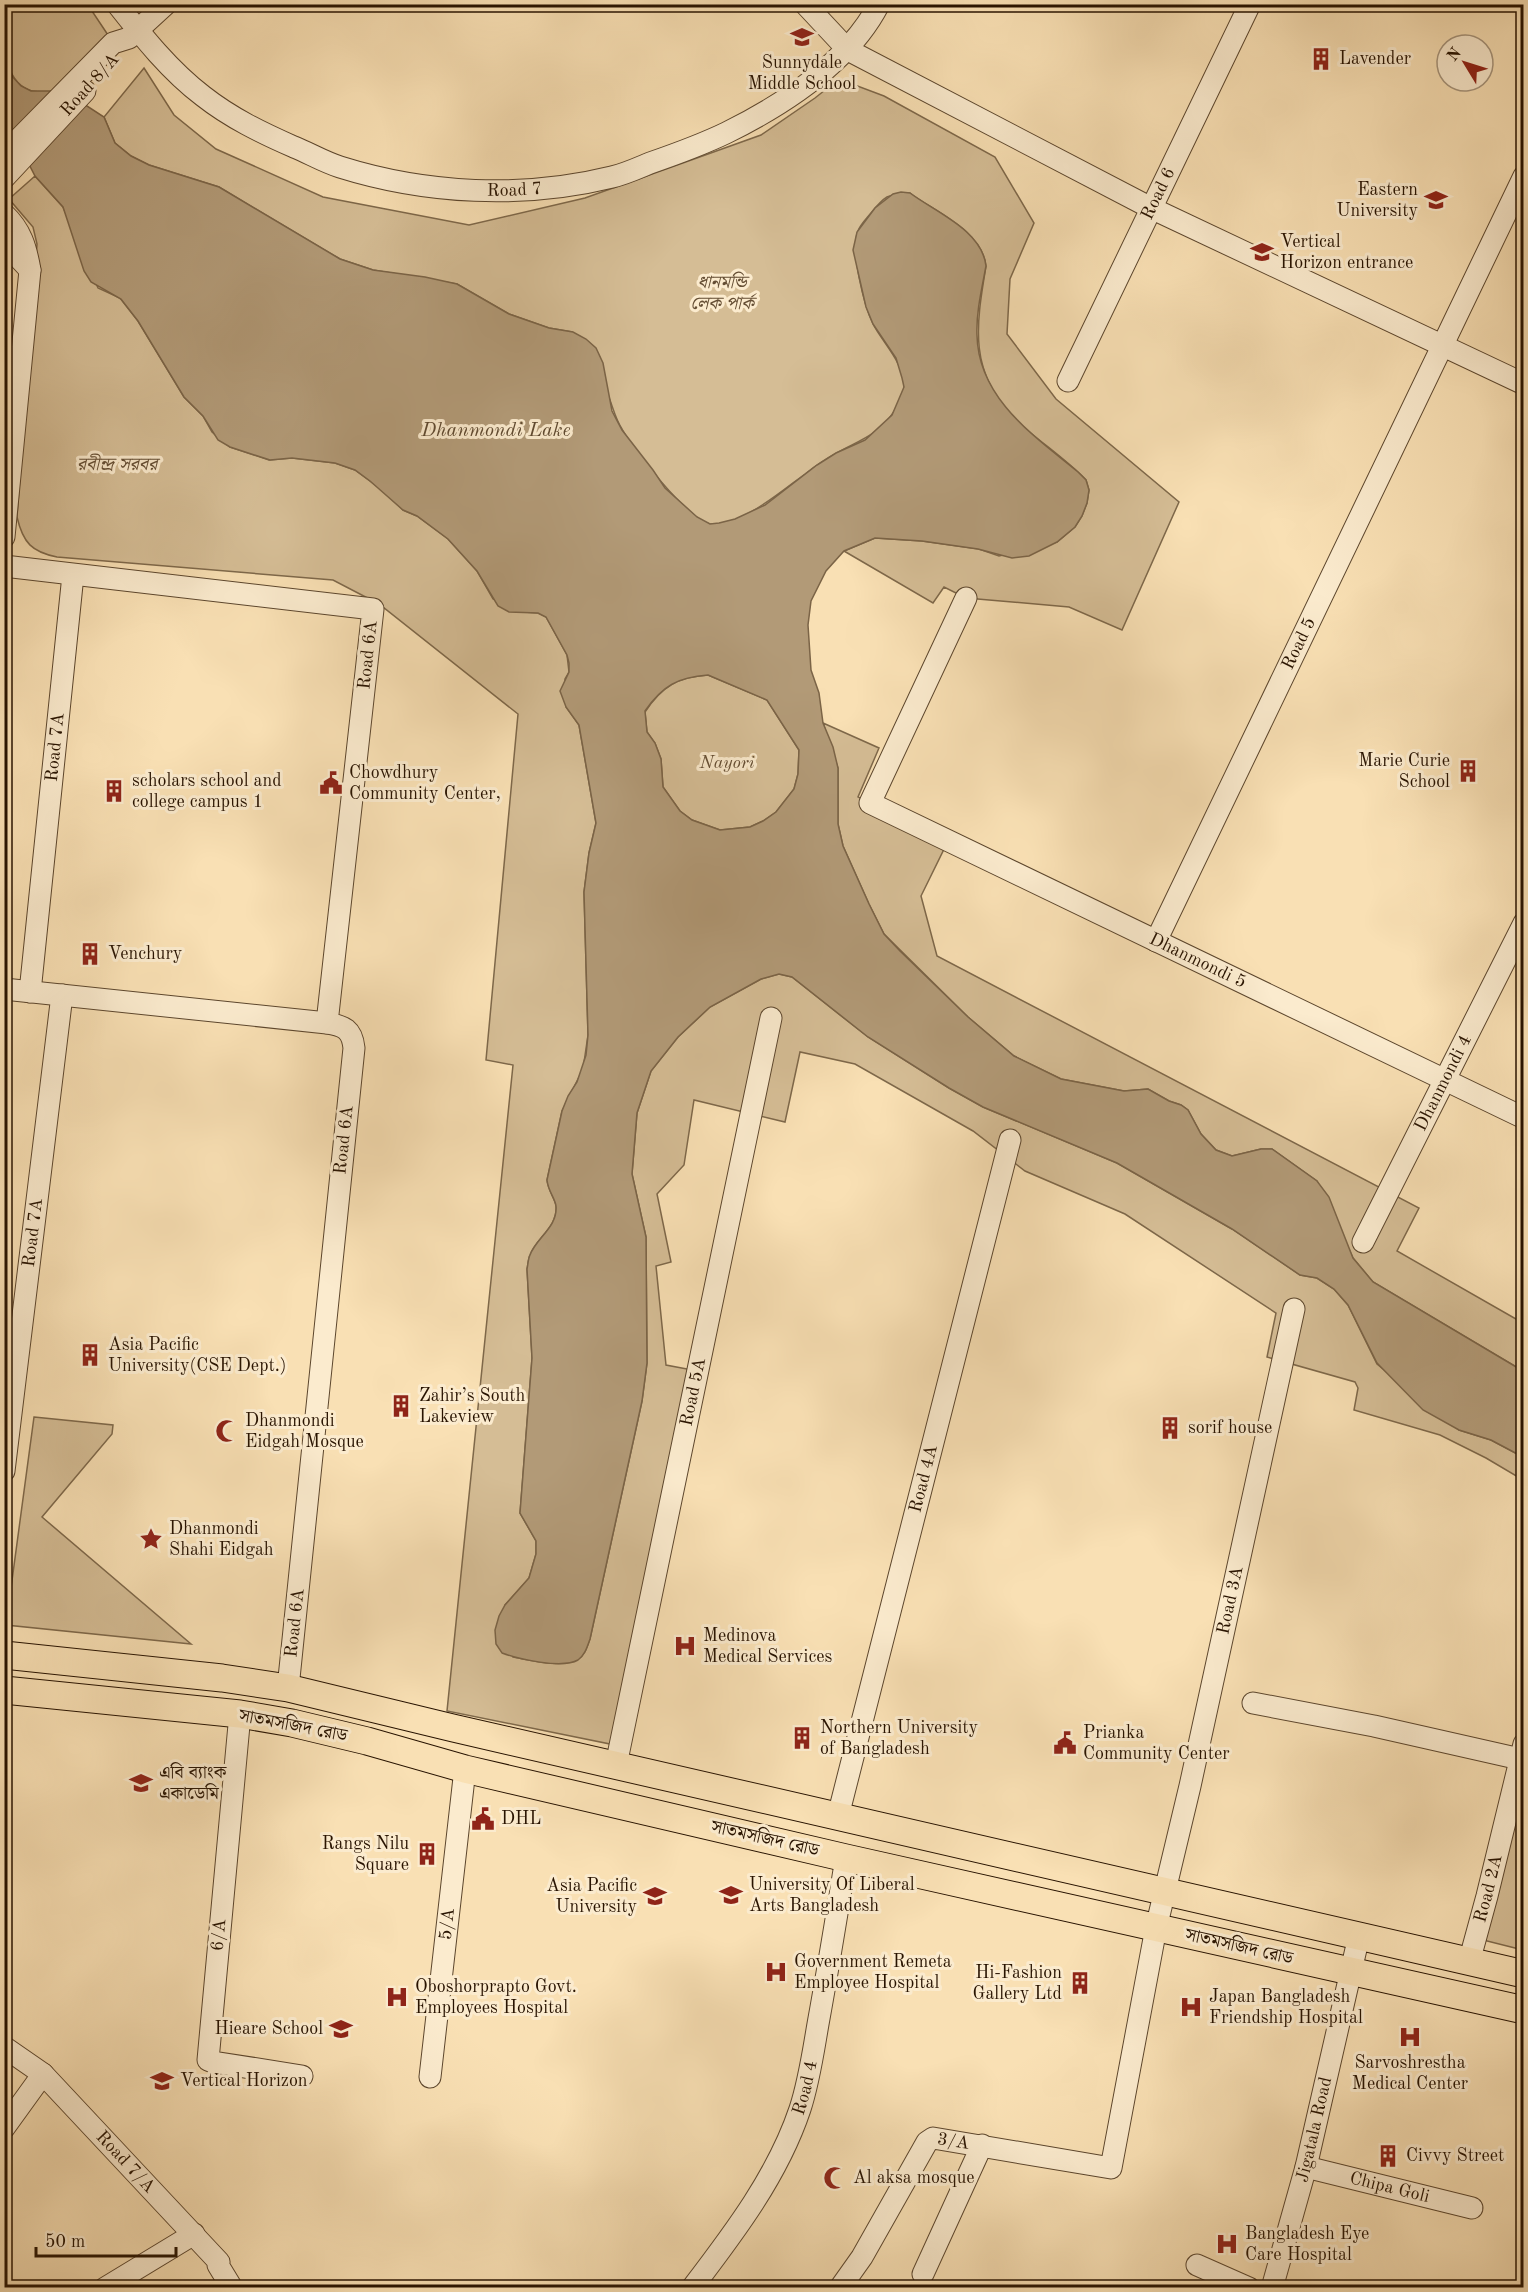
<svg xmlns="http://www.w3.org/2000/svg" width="1528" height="2292" font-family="'Old Standard TT','Noto Serif Bengali',serif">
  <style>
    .green { fill: #d5bd95; stroke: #7e684a; stroke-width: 1.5 }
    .water { fill: #b29a77; stroke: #7b6447; stroke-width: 1.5; fill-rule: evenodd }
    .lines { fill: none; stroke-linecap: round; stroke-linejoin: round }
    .minor-casing { stroke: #5c462d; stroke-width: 23 }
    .major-casing { stroke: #281300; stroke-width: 29 }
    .minor { stroke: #fbebce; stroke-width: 21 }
    .major { stroke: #f9e0b4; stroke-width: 27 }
    .labels { text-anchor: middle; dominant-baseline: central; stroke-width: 6; stroke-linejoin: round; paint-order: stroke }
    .poi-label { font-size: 18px; fill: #281300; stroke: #fbebce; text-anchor: start }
    .street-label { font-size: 18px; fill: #281300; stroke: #fbebce }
    .park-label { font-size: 18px; font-style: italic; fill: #654e34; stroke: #fbebce }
    .water-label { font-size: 20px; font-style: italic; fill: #5f4930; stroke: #fbebce }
  </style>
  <rect width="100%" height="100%" fill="#f9e0b4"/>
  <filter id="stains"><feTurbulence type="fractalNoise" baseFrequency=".00333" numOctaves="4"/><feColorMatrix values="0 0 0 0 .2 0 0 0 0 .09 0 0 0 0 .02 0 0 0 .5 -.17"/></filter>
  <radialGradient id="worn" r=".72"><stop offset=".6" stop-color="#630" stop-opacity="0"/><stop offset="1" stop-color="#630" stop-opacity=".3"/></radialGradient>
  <!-- green -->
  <g class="green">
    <path d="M4,5h84l20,30 -55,57c-8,0 -17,1 -24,-2 -29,-11 -25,-58 -25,-85z"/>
    <path d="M144,68l30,47 42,34 107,48 146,28 116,-27 176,-63 54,-37 24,-19 45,17 111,61 39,66 -24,56 -3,55 49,65 123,103 -57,128 -53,-23 -103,-9 -22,-11 -11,16 -89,-52 31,-13 47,3 57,8 20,7 58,-14 18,-15 7,-11 5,-13 2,-13 -3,-10c-21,-22 -48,-39 -70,-60 -48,-47 -40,-94 -30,-154 -4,-36 -51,-54 -76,-73 -7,1 -16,1 -23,4 -5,3 -12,11 -16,16 -4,5 -11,12 -13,18 -8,19 6,74 15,93 9,18 33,41 31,64 -1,8 -6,18 -11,25 -15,23 -36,28 -58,41 -11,6 -21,13 -30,20 -21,15 -67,55 -95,50 -23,-5 -76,-74 -88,-95 -7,-11 -9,-22 -14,-34 -8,-21 -24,-43 -36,-63l-23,-4 -40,-14 -52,-30 -84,-14 -33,-11 -121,-72 -70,-22 -18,-9 -16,-13 -11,-26z"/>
    <path d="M35,176l28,31 35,81 22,10 18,23 46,76 19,19 9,16 18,15 39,13 23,-2 43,5 20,7 27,20 21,20 14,6 31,23 29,32 16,28 31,13 14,1 8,4 21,38 2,17 -4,7 1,28 13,18 17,98 -7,30 -5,39 4,143 -5,34 -21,42 -15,69c1,11 8,18 9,26 2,21 -20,32 -26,49 -2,4 -2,10 -3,14l5,89 -12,155 16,28v13l-7,24 -24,27 8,52c17,3 51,12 65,2 7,-4 9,-12 12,-20l52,-238 5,-38 -1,-126 -14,-63 5,-61 14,-42 27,-34 32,-30 51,-28 18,-5 13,3 76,60 81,51 34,19 134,56 115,66 68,46 17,3 17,11 14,16 29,59 82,66 32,10 32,17v23l-37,-22 -46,-23 -86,-25 4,-22 -3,-6 -88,-25 9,-44 -151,-99 -100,-43 -52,-40 -118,-67 -55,-12 -15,70 -91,-22 -10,65 -27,29 14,68 -15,4 10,99 32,6 -78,375 -173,-35 66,-646 -27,-5 32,-346 -139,-110 -46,-24 -276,-23c-25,-5 -34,-14 -40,-40l20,-273 -4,-17 -24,-28z"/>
    <path d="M708,675l59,25 32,50 -1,24 -4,15 -18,23 -13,9 -13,6 -30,3 -28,-10 -12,-9 -17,-24 -2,-28 -6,-16 -8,-11 -2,-20c17,-26 33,-35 63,-37z"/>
    <polygon points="823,723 879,748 858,797 948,841 921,896 937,956 1419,1208 1397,1251 1523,1323 1523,1371 1373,1282 1353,1258 1317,1181 1272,1149 1261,1149 1232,1156 1216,1150 1201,1134 1188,1110 1181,1105 1169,1101 1148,1089 1124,1091 1061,1079 1014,1056 968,1017 884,934 869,904 843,846 838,824 838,768"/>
    <polygon points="34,1417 113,1425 112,1434 42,1517 191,1644 6,1625"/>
    <polygon points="1523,1757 1523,1950 1483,1940"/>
  </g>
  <!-- water -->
  <path class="water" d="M4,56l4,16 13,14 10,5h33l40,26 11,26 16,13 18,9 70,22 121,72 33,11 52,7 32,7 52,30 40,14 24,4 13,7 10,9 7,15 9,48 10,19 31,40 12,18 32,29 13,7 9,-1 16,-4 30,-14 52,-40 19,-12 29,-13 27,-25 12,-28 -2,-9 -6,-20 -23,-34 -7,-17 -13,-57 4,-18 18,-24 18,-14 8,-2 9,1c25,19 72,37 76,73 -4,22 -10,46 -9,69 1,63 57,101 101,137l8,8 3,10 -2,13 -5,13 -7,11 -18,15 -28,14 -17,2 -34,-9 -56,-8 -47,-3 -31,13 -18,20 -15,30 -3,24 3,45 8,23 4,30 10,24 5,21v56l5,22 26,58 15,30 16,17 68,66 46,39 47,23 63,12 24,-2 21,12 12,4 7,5 13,24 15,16 16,6 29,-7h11l45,32 12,16 24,61 20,24 150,89v86l-32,-17 -32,-10 -36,-20 -46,-47 -29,-58 -14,-16 -17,-11 -17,-3 -68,-46 -115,-66 -134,-56 -34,-19 -81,-51 -76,-60 -13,-3 -18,5 -51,28 -32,30 -27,34 -14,42 -5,61 14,63 1,126 -5,38 -52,238c-3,8 -5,16 -12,21 -16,9 -60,-1 -76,-7l-6,-9 -1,-14 4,-14 6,-11 24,-27 7,-24v-13l-16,-28 12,-155 -5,-89c1,-4 1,-10 3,-14 6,-17 28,-28 26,-49 -1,-8 -8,-15 -9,-26l15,-69 6,-15 9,-14 9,-27 2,-20 -4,-143 5,-39 7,-30 -17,-98 -13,-18 -6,-16 9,-19v-9l-2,-8 -21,-38 -8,-4 -29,-1 -11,-6 -21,-35 -29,-32 -31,-23 -14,-6 -33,-29 -15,-11 -20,-7 -43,-5 -22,2 -40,-13 -12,-7 -15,-24 -19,-19 -46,-76 -17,-22 -30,-17 -7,-11 -21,-64 -28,-31 -19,-37 -11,-13zM708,675l59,25 32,50 -1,24 -4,15 -18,23 -13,9 -13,6 -30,3 -28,-10 -12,-9 -17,-24 -2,-28 -6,-16 -8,-11 -2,-21c17,-25 33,-34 63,-36z"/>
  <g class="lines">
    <!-- minor casing -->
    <g class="minor-casing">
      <g id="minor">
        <path id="s1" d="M117,4c26,33 53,67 86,92 28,22 59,37 91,51 15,6 30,15 46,20 86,27 183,32 272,10 13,-3 26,-9 38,-14 26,-9 51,-18 76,-30 57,-28 123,-71 153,-129"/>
        <polyline points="805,4 848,50 1151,208 1524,384"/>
        <polyline points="4,154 113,43 129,38 166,4"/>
        <polyline points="4,178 85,91"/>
        <path d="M4,214c17,16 22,33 26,56l-26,267"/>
        <polyline points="4,242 30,270"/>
        <path id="s2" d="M1068,381l182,-377"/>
        <path d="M4,566l369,43 -46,414c17,3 25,6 27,25l-66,640"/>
        <path id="s3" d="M966,598l-96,205 654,315"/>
        <path id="s4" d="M1156,941l368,-765"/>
        <polyline points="4,989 327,1023"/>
        <path id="s5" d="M30,992l43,-417"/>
        <path id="s6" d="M1363,1242l161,-319"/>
        <path id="s7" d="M4,1471l58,-476"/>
        <polyline points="1253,1703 1374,1726 1520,1759"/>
        <polyline points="240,1714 208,2060 213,2062 302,2076"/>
        <path id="s8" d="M616,1765l155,-747"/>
        <path id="s9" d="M838,1816l172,-676"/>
        <path id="s10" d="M1469,1962l18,-66 37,-152"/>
        <path id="s11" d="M4,2047l39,27 176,188 -1,3 14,23"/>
        <path id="s12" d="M430,2077l35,-308"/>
        <polyline points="4,2128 43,2074"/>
        <path id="s13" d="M1306,2167l166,41"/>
        <polyline points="1197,2265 1249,2288"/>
        <polyline points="923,2274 982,2145"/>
        <polyline points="105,2288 194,2234"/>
        <path id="s14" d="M692,2288c42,-55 86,-113 108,-179 9,-27 13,-56 18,-85 10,-55 19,-110 28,-166"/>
        <path id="s15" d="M840,2288l22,-31 65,-115 6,-4 178,30 45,-240 34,-142 104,-477"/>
        <path id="s16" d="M1272,2288l34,-121 53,-231"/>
      </g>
    </g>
    <!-- major casing -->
    <g class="major-casing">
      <g id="major">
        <polyline points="4,1655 222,1678 288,1688 453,1728 1524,1974"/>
        <polyline points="4,1690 240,1714 292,1723 367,1741 465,1769 846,1858 1524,2010"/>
      </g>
    </g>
    <!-- minor -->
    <use href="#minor" class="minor"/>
    <!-- major -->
    <use href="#major" class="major"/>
  </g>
  <!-- icons -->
  <defs>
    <g id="school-bare" transform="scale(1.8)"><path d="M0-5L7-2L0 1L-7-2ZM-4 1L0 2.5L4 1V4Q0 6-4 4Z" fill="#8f2418" stroke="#fbebce" stroke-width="2.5" paint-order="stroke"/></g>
    <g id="building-bare" transform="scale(1.8)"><path d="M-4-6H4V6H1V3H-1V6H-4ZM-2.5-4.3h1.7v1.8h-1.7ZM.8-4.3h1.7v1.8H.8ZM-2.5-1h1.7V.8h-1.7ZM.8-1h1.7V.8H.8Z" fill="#8f2418" stroke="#fbebce" stroke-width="2.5" paint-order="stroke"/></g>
    <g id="university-bare" transform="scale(1.8)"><path d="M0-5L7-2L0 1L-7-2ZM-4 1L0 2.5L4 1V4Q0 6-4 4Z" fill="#8f2418" stroke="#fbebce" stroke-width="2.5" paint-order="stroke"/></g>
    <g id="civic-bare" transform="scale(1.8)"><path d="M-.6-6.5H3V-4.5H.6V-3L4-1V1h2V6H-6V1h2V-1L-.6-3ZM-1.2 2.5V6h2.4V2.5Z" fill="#8f2418" stroke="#fbebce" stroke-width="2.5" paint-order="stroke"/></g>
    <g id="mosque-bare" transform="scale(1.8)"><path d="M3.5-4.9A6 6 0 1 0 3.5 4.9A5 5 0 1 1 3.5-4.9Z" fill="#8f2418" stroke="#fbebce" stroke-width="2.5" paint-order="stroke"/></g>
    <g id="sight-bare" transform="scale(1.8)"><path d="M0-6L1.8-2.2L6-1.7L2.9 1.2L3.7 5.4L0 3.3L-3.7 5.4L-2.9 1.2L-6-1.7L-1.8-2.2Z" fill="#8f2418" stroke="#fbebce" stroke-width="2.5" paint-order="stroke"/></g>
    <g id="hospital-bare" transform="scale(1.8)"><path d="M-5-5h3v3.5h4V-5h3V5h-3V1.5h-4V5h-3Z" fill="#8f2418" stroke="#fbebce" stroke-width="2.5" paint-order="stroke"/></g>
  </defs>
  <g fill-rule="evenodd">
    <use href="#school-bare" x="802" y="37"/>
    <use href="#building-bare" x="1321" y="59"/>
    <use href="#university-bare" x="1436" y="200"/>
    <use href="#university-bare" x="1262" y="252"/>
    <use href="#building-bare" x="1468" y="771"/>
    <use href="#civic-bare" x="331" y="783"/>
    <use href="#building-bare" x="114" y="791"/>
    <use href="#building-bare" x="90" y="954"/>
    <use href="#building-bare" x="90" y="1355"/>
    <use href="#building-bare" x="401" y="1406"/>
    <use href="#building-bare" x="1170" y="1428"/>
    <use href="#mosque-bare" x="227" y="1431"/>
    <use href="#sight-bare" x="151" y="1539"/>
    <use href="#hospital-bare" x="685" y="1646"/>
    <use href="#building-bare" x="802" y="1738"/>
    <use href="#civic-bare" x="1065" y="1743"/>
    <use href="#school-bare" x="141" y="1783"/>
    <use href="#civic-bare" x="483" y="1819"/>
    <use href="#building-bare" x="427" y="1854"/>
    <use href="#university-bare" x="731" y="1895"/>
    <use href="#university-bare" x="655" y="1896"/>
    <use href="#hospital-bare" x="776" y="1972"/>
    <use href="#building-bare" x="1080" y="1983"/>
    <use href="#hospital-bare" x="397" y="1997"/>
    <use href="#hospital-bare" x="1191" y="2007"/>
    <use href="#school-bare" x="341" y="2029"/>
    <use href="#hospital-bare" x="1410" y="2037"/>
    <use href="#university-bare" x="162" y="2081"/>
    <use href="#building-bare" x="1388" y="2156"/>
    <use href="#mosque-bare" x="835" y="2178"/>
    <use href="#hospital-bare" x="1227" y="2244"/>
  </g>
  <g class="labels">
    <!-- poi labels -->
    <g class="poi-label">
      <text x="1339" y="59">Lavender</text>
      <text x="802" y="63" text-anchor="middle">Sunnydale<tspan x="802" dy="21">Middle School</tspan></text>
      <text x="1418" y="190" text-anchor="end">Eastern<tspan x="1418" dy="21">University</tspan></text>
      <text x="1280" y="242">Vertical<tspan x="1280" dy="21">Horizon entrance</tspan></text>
      <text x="1450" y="761" text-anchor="end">Marie Curie<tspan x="1450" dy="21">School</tspan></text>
      <text x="349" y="773">Chowdhury<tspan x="349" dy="21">Community Center,</tspan></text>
      <text x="132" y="781">scholars school and<tspan x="132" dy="21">college campus 1</tspan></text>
      <text x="108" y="954">Venchury</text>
      <text x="108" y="1345">Asia Pacific<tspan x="108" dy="21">University(CSE Dept.)</tspan></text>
      <text x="419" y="1396">Zahir’s South<tspan x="419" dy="21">Lakeview</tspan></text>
      <text x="245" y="1421">Dhanmondi<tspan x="245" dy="21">Eidgah Mosque</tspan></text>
      <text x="1188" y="1428">sorif house</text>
      <text x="169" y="1529">Dhanmondi<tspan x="169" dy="21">Shahi Eidgah</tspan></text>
      <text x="703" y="1636">Medinova<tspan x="703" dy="21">Medical Services</tspan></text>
      <text x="820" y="1728">Northern University<tspan x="820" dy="21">of Bangladesh</tspan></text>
      <text x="1083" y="1733">Prianka<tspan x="1083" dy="21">Community Center</tspan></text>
      <text x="159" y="1773">এবি ব্যাংক<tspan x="159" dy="21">একাডেমি</tspan></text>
      <text x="501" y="1819">DHL</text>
      <text x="409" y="1844" text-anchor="end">Rangs Nilu<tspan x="409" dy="21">Square</tspan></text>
      <text x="749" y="1885">University Of Liberal<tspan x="749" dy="21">Arts Bangladesh</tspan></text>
      <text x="637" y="1886" text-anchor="end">Asia Pacific<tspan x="637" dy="21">University</tspan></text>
      <text x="794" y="1962">Government Remeta<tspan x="794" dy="21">Employee Hospital</tspan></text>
      <text x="1062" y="1973" text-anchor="end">Hi-Fashion<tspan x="1062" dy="21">Gallery Ltd</tspan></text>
      <text x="415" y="1987">Oboshorprapto Govt.<tspan x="415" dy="21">Employees Hospital</tspan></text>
      <text x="1209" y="1997">Japan Bangladesh<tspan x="1209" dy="21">Friendship Hospital</tspan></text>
      <text x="323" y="2029" text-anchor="end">Hieare School</text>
      <text x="1410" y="2063" text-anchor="middle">Sarvoshrestha<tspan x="1410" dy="21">Medical Center</tspan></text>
      <text x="180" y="2081">Vertical Horizon</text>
      <text x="1406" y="2156">Civvy Street</text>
      <text x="853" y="2178">Al aksa mosque</text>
      <text x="1245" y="2234">Bangladesh Eye<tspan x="1245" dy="21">Care Hospital</tspan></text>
    </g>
    <!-- street labels -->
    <g class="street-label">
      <text transform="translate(90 85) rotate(-48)">Road 8/A</text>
      <text stroke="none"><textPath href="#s1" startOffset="458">Road 7</textPath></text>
      <text stroke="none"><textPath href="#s2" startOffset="208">Road 6</textPath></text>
      <text stroke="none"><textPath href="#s4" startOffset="330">Road 5</textPath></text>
      <text transform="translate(368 655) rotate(-84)">Road 6A</text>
      <text stroke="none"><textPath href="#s5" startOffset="246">Road 7A</textPath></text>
      <text stroke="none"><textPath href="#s3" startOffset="590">Dhanmondi 5</textPath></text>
      <text stroke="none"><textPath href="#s6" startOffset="178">Dhanmondi 4</textPath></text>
      <text transform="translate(344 1140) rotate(-84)">Road 6A</text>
      <text stroke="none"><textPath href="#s7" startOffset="240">Road 7A</textPath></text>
      <text stroke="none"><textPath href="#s8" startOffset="381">Road 5A</textPath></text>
      <text stroke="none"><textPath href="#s9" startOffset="348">Road 4A</textPath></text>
      <text stroke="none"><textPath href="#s15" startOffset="938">Road 3A</textPath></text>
      <text transform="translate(295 1623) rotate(-84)">Road 6A</text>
      <text transform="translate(293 1726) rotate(11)">সাতমসজিদ রোড</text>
      <text transform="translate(765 1839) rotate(13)">সাতমসজিদ রোড</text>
      <text stroke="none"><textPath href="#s10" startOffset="76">Road 2A</textPath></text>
      <text stroke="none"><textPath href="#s12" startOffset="154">5/A</textPath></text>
      <text transform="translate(219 1935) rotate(-85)">6/A</text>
      <text transform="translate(1239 1947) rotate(13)">সাতমসজিদ রোড</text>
      <text stroke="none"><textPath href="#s14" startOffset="232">Road 4</textPath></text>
      <text stroke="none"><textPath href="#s16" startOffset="164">Jigatala Road</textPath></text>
      <text stroke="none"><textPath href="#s15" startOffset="198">3/A</textPath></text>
      <text stroke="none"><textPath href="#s11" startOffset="168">Road 7/A</textPath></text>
      <text stroke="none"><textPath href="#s13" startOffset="86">Chipa Goli</textPath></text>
    </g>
    <!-- park labels -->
    <g class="park-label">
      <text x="722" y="283">ধানমন্ডি<tspan x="722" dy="21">লেক পার্ক</tspan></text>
      <text x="117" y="465">রবীন্দ্র সরবর</text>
      <text x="727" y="763">Nayori</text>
    </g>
    <!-- water labels -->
    <g class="water-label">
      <text x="496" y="431">Dhanmondi Lake</text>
    </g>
  </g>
  <!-- margin -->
  <rect width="1528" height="2292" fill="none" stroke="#f9e0b4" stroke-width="24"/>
  <rect x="6" y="6" width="1516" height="2280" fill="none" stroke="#281300" stroke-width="3"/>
  <rect x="12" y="12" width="1504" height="2268" fill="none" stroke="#281300" stroke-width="1.5"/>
  <!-- north arrow -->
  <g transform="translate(1465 63) rotate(308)"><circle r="28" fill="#fbebce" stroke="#a7957c" stroke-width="1.5"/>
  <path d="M0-4.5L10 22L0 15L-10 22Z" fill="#8f2418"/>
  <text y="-9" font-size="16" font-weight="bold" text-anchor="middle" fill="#281300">N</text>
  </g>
  <!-- scale -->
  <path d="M36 2247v9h140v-9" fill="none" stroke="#281300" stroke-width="3"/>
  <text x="45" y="2247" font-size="18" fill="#281300" stroke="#fbebce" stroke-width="4.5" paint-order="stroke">50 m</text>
  <rect width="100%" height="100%" filter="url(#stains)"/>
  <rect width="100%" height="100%" fill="url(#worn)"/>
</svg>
